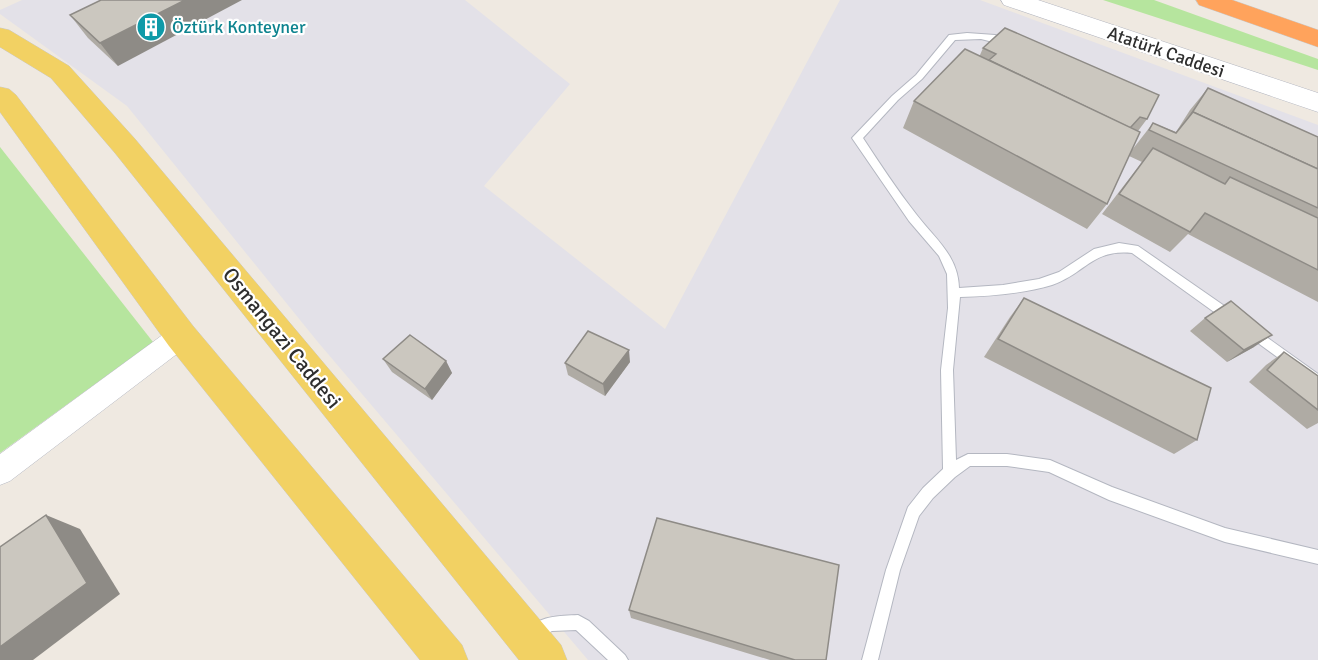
<svg xmlns="http://www.w3.org/2000/svg" width="1318" height="660" font-family="Signika,sans-serif">
  <style>
    .industrial { fill: #e3e1e8 }
    .green { fill: #b6e59e }
    .lines { fill: none; stroke-linecap: round; stroke-linejoin: round }
    .service-casing { stroke: #b4b7c1; stroke-width: 2 }
    .minor-casing { stroke: #b4b7c1; stroke-width: 1 }
    .secondary-casing { stroke: #b4b7c1; stroke-width: 1 }
    .primary-casing { stroke: #c9c9c9; stroke-width: 1 }
    .motorway-casing { stroke: #c9c9c9; stroke-width: 1 }
    .service { fill: #fff; fill-rule: evenodd }
    .minor { fill: #fff; fill-rule: evenodd }
    .secondary { fill: #fff; fill-rule: evenodd }
    .primary { fill: #f2d163; fill-rule: evenodd }
    .motorway { fill: #ffa35c; fill-rule: evenodd }
    .wall { fill: #afaba4 }
    .shaded-wall { fill: #8e8b86 }
    .building { fill: #cbc7bf; stroke: #8e8b86; stroke-width: 1.5 }
    .labels { text-anchor: middle; dominant-baseline: central; stroke-width: 4.5; stroke-linejoin: round; paint-order: stroke }
    .far-culture-label { font-size: 18px; fill: #0d838f; stroke: #fff; text-anchor: start }
    .far-street-label { font-size: 18px; fill: #2e2e2e; stroke: #fff }
    .street-label { font-size: 21px; fill: #2e2e2e; stroke: #fff }
  </style>
  <rect width="100%" height="100%" fill="#efe9e1"/>
  <!-- industrial -->
  <polygon class="industrial" points="22,0 465,0 570,84 484,186 665,329 840,0 980,0 1318,125 1318,660 588,660 317,341 127,106 0,14 0,10"/>
  <!-- green -->
  <g class="green">
    <polygon points="1103,0 1154,0 1318,59 1318,70"/>
    <polygon points="0,147 153,342 0,453"/>
  </g>
  <g class="lines">
    <!-- service casing -->
    <g class="service-casing">
      <g id="service">
        <path d="M967,33l28,2 19,8 -5,3 -28,-7 -26,1 -33,39 -24,21 -35,38c17,26 34,52 53,76 19,25 42,41 43,74l44,-3 36,-6 20,-7 35,-23 25,-6 19,3 98,68 2,4 -2,4h-8l-96,-69c-40,-4 -46,20 -80,32 -30,9 -62,11 -92,12l-7,73 3,90 12,-6h39l43,6 62,27 113,41 93,22v14l-93,-22 -116,-42 -60,-28 -42,-6h-37l-15,11 -22,21 -14,18 -19,54 -22,90h-16l24,-90 22,-63 15,-19 20,-19 -2,-99 7,-62 -1,-34 -8,-18 -30,-35 -57,-83 40,-42 24,-21 33,-40z"/>
        <polygon points="1251,326 1318,374 1318,387 1247,335 1245,331 1247,327"/>
        <path d="M578,615l11,6 36,34 3,5h-20l-32,-30 -24,1 -18,10 -5,-2 -2,-5c7,-19 34,-18 51,-19z"/>
      </g>
    </g>
    <!-- minor casing -->
    <g class="minor-casing">
      <polygon id="minor" points="181,325 190,328 194,336 190,344 10,481 0,485 0,454 172,328"/>
    </g>
    <!-- secondary casing -->
    <g class="secondary-casing">
      <polygon id="secondary" points="1001,0 1038,0 1318,93 1318,112 1004,5"/>
    </g>
    <!-- primary casing -->
    <g class="primary-casing">
      <g id="primary">
        <polygon points="0,28 9,30 69,66 135,139 561,645 567,660 519,660 115,153 51,78 0,47"/>
        <polygon points="0,87 9,89 16,95 193,326 462,645 468,660 420,660 169,346 0,112"/>
      </g>
    </g>
    <!-- motorway casing -->
    <g class="motorway-casing">
      <polygon id="motorway" points="1196,0 1232,0 1318,30 1318,47 1199,5"/>
    </g>
    <!-- service -->
    <use href="#service" class="service"/>
    <!-- minor -->
    <use href="#minor" class="minor"/>
    <!-- secondary -->
    <use href="#secondary" class="secondary"/>
    <!-- primary -->
    <use href="#primary" class="primary"/>
    <!-- motorway -->
    <use href="#motorway" class="motorway"/>
  </g>
  <!-- wall -->
  <g class="wall">
    <polygon points="101,0 118,66 88,38 70,15"/>
    <polygon points="983,48 1147,119 1138,131 1132,150 1153,123 1176,132 1190,110 1208,88 1318,137 1318,302 1188,234 1170,252 1102,214 1142,162 1129,156 1107,204 1087,229 903,128 914,101 980,55"/>
    <polygon points="1024,298 1197,440 1174,454 984,357 1010,317"/>
    <polygon points="1205,318 1254,347 1227,362 1190,331"/>
    <polygon points="1284,352 1318,376 1318,423 1307,429 1249,382 1266,365"/>
    <polygon points="383,359 446,361 452,373 432,400 392,372"/>
    <polygon points="630,362 605,396 568,375 565,363"/>
    <polygon points="629,610 826,660 770,660 631,618"/>
  </g>
  <!-- shaded-wall -->
  <g class="shaded-wall">
    <polygon points="185,0 242,0 118,66 100,43"/>
    <polygon points="1272,335 1254,347 1227,362 1244,350"/>
    <polygon points="629,350 630,362 605,396 603,384"/>
    <polygon points="446,361 452,373 432,400 425,389"/>
    <polygon points="46,515 80,529 120,594 33,660 0,660 0,647"/>
  </g>
  <!-- building -->
  <g class="building">
    <polygon points="101,0 185,0 100,43 70,15"/>
    <polygon points="1005,28 1159,95 1147,119 1140,117 1130,128 989,60 996,54 983,48"/>
    <polygon points="965,49 1140,132 1107,204 914,101"/>
    <polygon points="1208,88 1318,137 1318,169 1193,112 1190,116"/>
    <polygon points="1193,112 1318,169 1318,208 1149,130 1153,123 1176,133"/>
    <polygon points="1153,148 1225,184 1230,177 1318,218 1318,270 1205,213 1190,232 1119,194"/>
    <polygon points="1024,298 1211,388 1197,440 998,339"/>
    <polygon points="1231,301 1272,335 1244,350 1205,318"/>
    <polygon points="588,331 629,350 603,384 565,363"/>
    <polygon points="410,335 446,361 425,389 383,359"/>
    <polygon points="1284,352 1318,376 1318,410 1267,370"/>
    <polygon points="46,515 87,583 0,647 0,547"/>
    <polygon points="657,518 839,565 826,660 795,660 629,610"/>
  </g>
  <!-- icons -->
  <defs>
    <g id="building-disc" transform="scale(1.5)"><circle r="9.5" fill="#0f9aa8" stroke="#fff"/><path d="M-4-6H4V6H1V3H-1V6H-4ZM-2.5-4.3h1.7v1.8h-1.7ZM.8-4.3h1.7v1.8H.8ZM-2.5-1h1.7V.8h-1.7ZM.8-1h1.7V.8H.8Z" fill="#fff"/></g>
  </defs>
  <g fill-rule="evenodd">
    <use href="#building-disc" x="151" y="27"/>
  </g>
  <g class="labels">
    <!-- far-culture labels -->
    <g class="far-culture-label">
      <text x="172" y="27">Öztürk Konteyner</text>
    </g>
    <!-- far-street labels -->
    <g class="far-street-label">
      <text transform="translate(1166 52) rotate(19)">Atatürk Caddesi</text>
    </g>
    <!-- street labels -->
    <g class="street-label">
      <text transform="translate(282 338) rotate(51)">Osmangazi Caddesi</text>
    </g>
  </g>
</svg>
